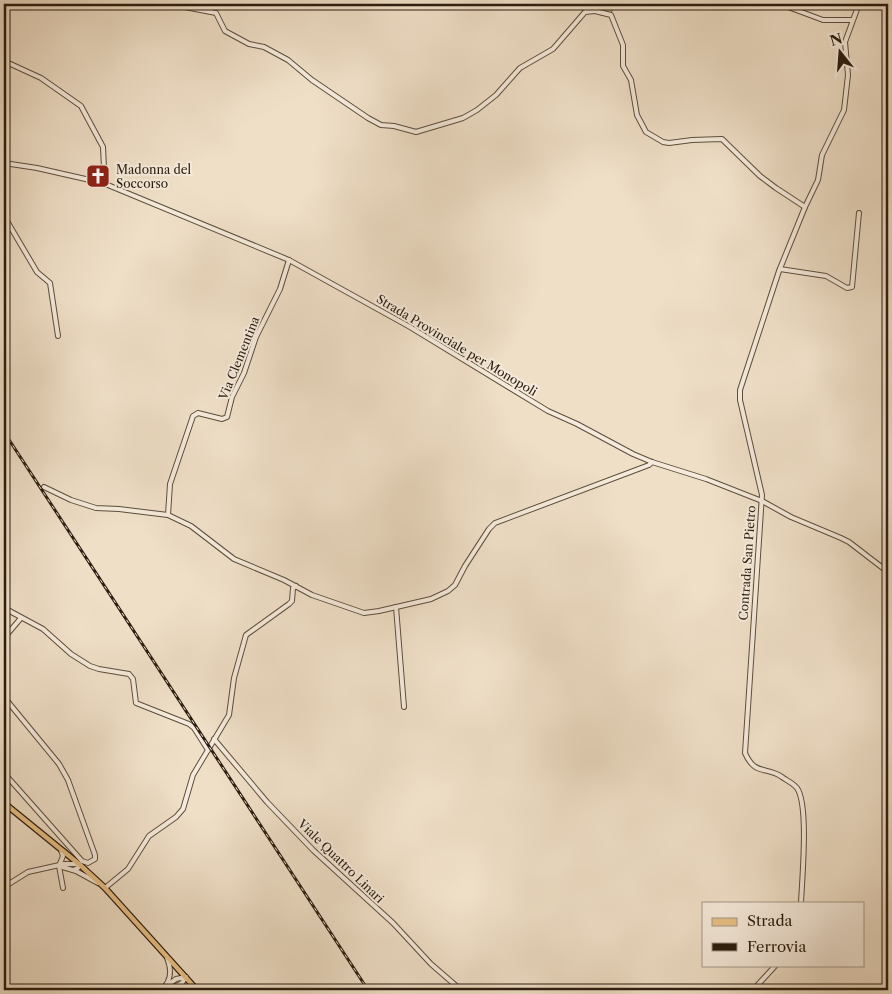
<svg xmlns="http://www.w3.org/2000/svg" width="892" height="994" font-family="'Libre Caslon Text',serif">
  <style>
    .green { fill: #c1c091; stroke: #766e50 }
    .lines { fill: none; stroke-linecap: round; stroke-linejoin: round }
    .minor-casing { stroke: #5c4e3d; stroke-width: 6 }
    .major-casing { stroke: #2b1d0f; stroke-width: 7 }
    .minor { stroke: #f5eadb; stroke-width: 4 }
    .major { stroke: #e8c084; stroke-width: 4.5 }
    .rail-casing { stroke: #2b1d0f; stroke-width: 3 }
    .rail { stroke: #f5eadb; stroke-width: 1; stroke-dasharray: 4; stroke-linecap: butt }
    .labels { text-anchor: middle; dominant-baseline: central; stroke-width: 4; stroke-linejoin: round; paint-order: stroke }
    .poi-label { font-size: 12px; fill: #2b1d0f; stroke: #f5eadb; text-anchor: start }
    .street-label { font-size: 12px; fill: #2b1d0f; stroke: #f5eadb }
  </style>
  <rect width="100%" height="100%" fill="#efdfc7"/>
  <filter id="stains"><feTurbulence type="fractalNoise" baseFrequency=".004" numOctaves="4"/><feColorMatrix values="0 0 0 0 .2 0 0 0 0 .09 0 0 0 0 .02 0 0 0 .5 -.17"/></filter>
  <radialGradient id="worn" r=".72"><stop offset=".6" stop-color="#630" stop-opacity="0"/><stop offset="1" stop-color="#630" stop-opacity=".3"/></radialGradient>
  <!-- green -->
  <polygon class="green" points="600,4 614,4 611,14 601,12"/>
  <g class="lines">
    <!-- minor casing -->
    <g class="minor-casing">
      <g id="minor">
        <polyline points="169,4 216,13 225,31 249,44 264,47 288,60 312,80 368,118 381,125 394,126 416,132 463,118 477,110 496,95 520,68 553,49 585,12 595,11 598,4"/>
        <polyline points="780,4 823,20 852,20"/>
        <polyline points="595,11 611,15 623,45 623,66 631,80 637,115 646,132 663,142 669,143 692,140 722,139 760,176 776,188 805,207"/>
        <polyline points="4,61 41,78 81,106 103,147 104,168 103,183"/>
        <polyline points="4,163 37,168 103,183 289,260 410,327 548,411 577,424 633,454 652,462 706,479 762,501 791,517 841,538 849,542 888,572"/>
        <polyline points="4,216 37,272 50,283 58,336"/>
        <polyline points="780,269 826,276 847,288 852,287 859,213"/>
        <polyline points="44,487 71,500 96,508 119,509 168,515 191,526 234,559 284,580 312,595 364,613 379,611 431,599 448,591 455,585 465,566 489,529 495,523 649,465 652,462"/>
        <polyline points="168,515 170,484 193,416 198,413 222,419 227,417 232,397 244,373 256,337 280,289 289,260"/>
        <polyline points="396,607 404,707"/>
        <polyline points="4,608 43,629 71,654 90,666 99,669 129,674 133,679 136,703 189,724 194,728 208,750"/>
        <polyline points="4,638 21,618"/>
        <polyline points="4,697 59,764 68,780 95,855 95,859 88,863 82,861 4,773"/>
        <polyline points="214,739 267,802 313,850 393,923 431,964 461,990"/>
        <polyline points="59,866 76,871 98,883"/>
        <polyline points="59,866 63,888"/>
        <polyline points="59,866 63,856 61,850"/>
        <polyline points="4,887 28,872 64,864 79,864 78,868 73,870"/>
        <polyline points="105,888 128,869 149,836 176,817 183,809 193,775 229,715 234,678 246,635 289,604 292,601 293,588 296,586"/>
        <path d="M801,903c1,-24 8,-98 -4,-115 -4,-5 -11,-8 -15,-11 -16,-11 -27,-1 -37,-24l17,-258 -22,-95v-10l39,-119 26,-64 13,-27 4,-25 22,-45 4,-35 -3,-33 14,-38"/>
        <polyline points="166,986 176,979 186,977"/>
        <polyline points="174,987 182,983 186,977"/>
        <path d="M161,990c10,-8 11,-20 6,-32"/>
        <polyline points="162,990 178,987 189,990"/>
        <polyline points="753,990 776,965"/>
      </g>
    </g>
    <!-- major casing -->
    <g class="major-casing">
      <g id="major">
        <polyline points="4,778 6,776"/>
        <polyline points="4,803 79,864 105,888 197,990"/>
      </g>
    </g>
    <!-- minor -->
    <use href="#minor" class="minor"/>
    <!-- major -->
    <use href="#major" class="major"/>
    <!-- rail casing -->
    <g class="rail-casing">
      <polyline id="rail" points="4,432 368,990"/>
    </g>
    <!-- rail -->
    <use href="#rail" class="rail"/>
  </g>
  <!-- icons -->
  <defs>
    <g id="church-square" transform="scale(1.25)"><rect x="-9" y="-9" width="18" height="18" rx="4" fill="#8f2418" stroke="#f5eadb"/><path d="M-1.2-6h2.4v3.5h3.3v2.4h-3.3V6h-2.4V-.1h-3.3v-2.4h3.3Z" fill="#fff"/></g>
  </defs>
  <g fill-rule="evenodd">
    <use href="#church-square" x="98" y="176"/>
  </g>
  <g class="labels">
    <!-- poi labels -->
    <g class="poi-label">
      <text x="116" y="169">Madonna del<tspan x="116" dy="14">Soccorso</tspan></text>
    </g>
    <!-- street labels -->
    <g class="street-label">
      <text transform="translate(457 345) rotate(31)">Strada Provinciale per Monopoli</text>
      <text transform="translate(239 358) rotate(-68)">Via Clementina</text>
      <text transform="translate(747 563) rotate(-86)">Contrada San Pietro</text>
      <text transform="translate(341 861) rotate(44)">Viale Quattro Linari</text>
    </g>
  </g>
  <!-- margin -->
  <rect width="892" height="994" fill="none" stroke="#efdfc7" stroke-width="20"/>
  <rect x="5" y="5" width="882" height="984" fill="none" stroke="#2b1d0f" stroke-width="2.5"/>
  <rect x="10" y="10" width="872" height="974" fill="none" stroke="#2b1d0f"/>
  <!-- legend -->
  <rect x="702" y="902" width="162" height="65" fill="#f5eadb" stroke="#a49889"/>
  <rect x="712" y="918" width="25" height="8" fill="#e8c084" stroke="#a49889"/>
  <text x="747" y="926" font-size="15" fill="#2b1d0f">Strada</text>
  <rect x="712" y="943" width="25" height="8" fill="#2b1d0f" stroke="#a49889"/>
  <text x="747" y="952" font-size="15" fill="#2b1d0f">Ferrovia</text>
  <!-- north arrow -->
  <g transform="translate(840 52) rotate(343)" stroke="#f5eadb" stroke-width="4" paint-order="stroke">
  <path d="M0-4L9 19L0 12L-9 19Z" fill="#2b1d0f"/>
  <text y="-8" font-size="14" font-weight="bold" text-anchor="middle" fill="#2b1d0f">N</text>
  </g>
  <rect width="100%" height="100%" filter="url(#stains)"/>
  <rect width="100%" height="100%" fill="url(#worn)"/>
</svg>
